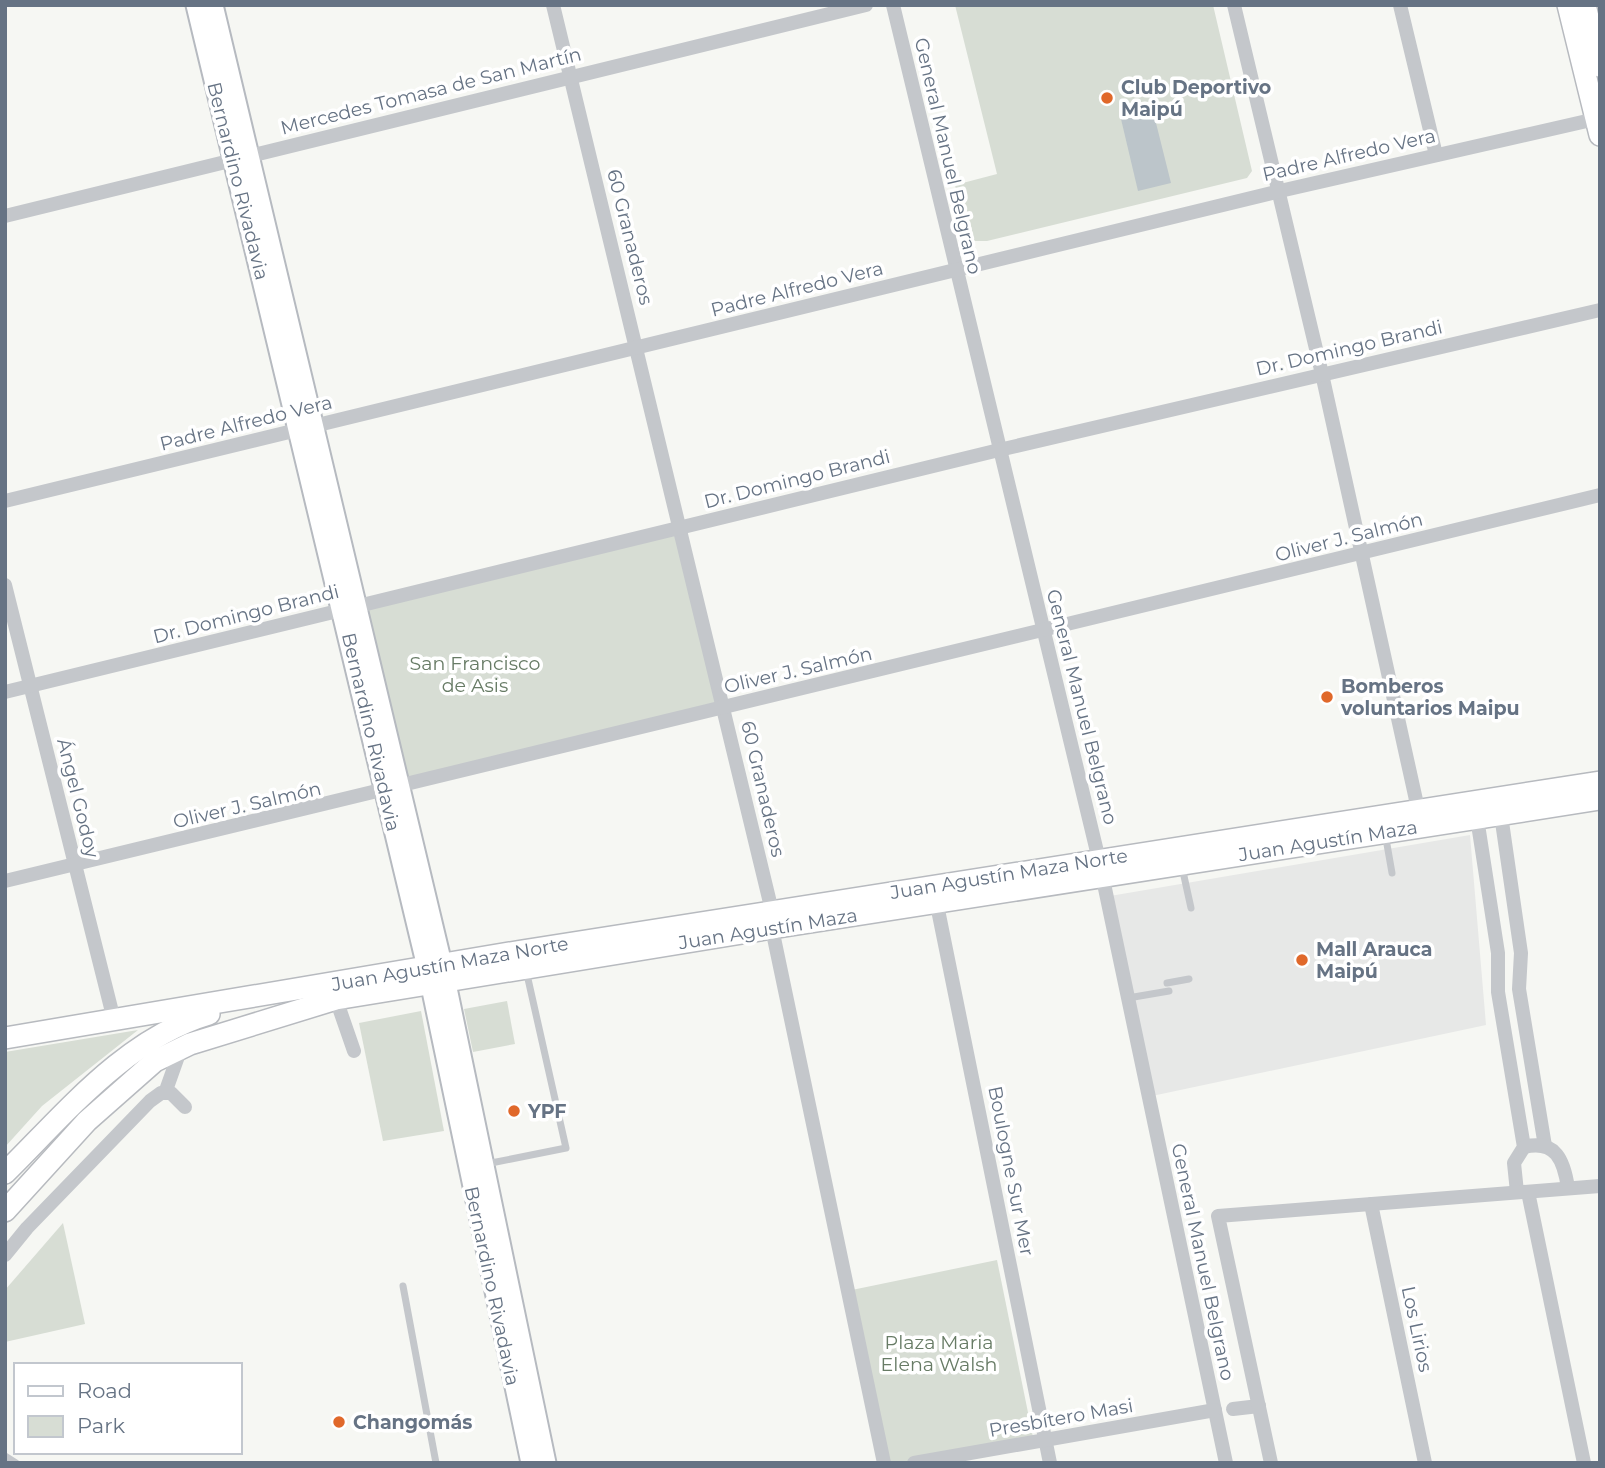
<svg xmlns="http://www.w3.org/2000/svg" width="1605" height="1468" font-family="Montserrat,sans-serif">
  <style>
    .built { fill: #e7e8e7 }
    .green { fill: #d7ddd4 }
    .water { fill: #bcc5ca }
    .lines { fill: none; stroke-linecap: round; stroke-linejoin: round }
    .secondary-casing { stroke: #b6bac0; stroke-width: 23 }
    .primary-casing { stroke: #b7babf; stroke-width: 24 }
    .lane { stroke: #c4c7cb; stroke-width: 7 }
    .street { stroke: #c4c7cb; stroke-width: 14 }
    .secondary { stroke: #fff; stroke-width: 19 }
    .primary { stroke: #fff; stroke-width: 21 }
    .poi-dot { fill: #e0682a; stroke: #fff; stroke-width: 2.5 }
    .labels { text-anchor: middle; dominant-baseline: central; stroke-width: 7; stroke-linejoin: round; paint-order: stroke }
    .poi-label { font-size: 19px; font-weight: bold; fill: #667384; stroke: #fff; text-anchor: start }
    .street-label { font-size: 19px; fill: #667384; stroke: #fff }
    .park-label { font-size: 19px; fill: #677b65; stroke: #fff }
  </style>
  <rect width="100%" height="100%" fill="#f6f7f3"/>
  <!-- built -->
  <polygon class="built" points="1470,835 1486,1025 1152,1096 1110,896"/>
  <!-- green -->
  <g class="green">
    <polygon points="955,5 1213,5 1252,171 1247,178 987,241 973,241 968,236 955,185 997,174"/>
    <polygon points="681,527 724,707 399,788 356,607"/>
    <polygon points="507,1001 515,1044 473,1052 464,1009"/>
    <polygon points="421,1011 444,1131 383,1141 359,1023"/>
    <polygon points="138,1030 42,1106 5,1147 5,1052"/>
    <polygon points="63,1223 85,1324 5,1342 5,1290"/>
    <polygon points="997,1260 1034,1442 914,1463 884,1463 847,1291"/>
  </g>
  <!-- water -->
  <polygon class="water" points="1153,111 1171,183 1138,191 1121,119"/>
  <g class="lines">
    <!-- secondary casing -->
    <g class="secondary-casing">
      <g id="secondary">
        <polyline points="196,5 427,967 531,1463"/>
        <polyline points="213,5 442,964 546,1463"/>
      </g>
    </g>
    <!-- primary casing -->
    <g class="primary-casing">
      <g id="primary">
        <polyline points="1568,5 1600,135"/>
        <polyline points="1585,5 1600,66"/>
        <polyline points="5,1038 522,951 1600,782"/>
        <path d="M5,1173c60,-59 120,-134 204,-159"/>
        <polyline points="5,1211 87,1121 155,1061 190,1044 336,999 772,928 1600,799"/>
      </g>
    </g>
    <!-- lane -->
    <g class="lane">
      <polyline points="1385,833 1392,873"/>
      <polyline points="1182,867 1191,908"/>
      <polyline points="1167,983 1189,979"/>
      <polyline points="1128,998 1169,991"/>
      <polyline points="486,1164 566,1148 526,970"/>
      <polyline points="403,1286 436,1463"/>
      <polyline points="5,1456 16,1463"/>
    </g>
    <!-- street -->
    <g class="street">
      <polyline points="553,5 772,911 774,938 884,1463"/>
      <polyline points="893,5 1099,860 1226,1463"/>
      <polyline points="1234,5 1322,374 1418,809"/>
      <polyline points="1400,5 1436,155"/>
      <polyline points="5,216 866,5"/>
      <polyline points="5,501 1280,191 1600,118"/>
      <polyline points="5,585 114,1020"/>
      <polyline points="5,692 999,450 1600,310"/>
      <polyline points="1501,815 1521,953 1519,989 1545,1146"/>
      <polyline points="1477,818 1498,953 1498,992 1524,1147 1514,1163 1517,1192"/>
      <polyline points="5,881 1600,495"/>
      <polyline points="935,895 1050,1463"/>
      <polyline points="336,999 354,1051"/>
      <polyline points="165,1093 181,1048"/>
      <path d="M1524,1147c32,-8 40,14 44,41"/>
      <polyline points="1528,1192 1584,1463"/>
      <polyline points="1371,1204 1425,1463"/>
      <polyline points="5,1255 27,1228 150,1101 161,1093 171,1093 185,1107"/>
      <polyline points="1233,1409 1259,1406"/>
      <polyline points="914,1463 1215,1410"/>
      <polyline points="1271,1463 1218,1216 1600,1186"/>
    </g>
    <!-- secondary -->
    <use href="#secondary" class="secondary"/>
    <!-- primary -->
    <use href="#primary" class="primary"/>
  </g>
  <!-- markers -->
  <g class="poi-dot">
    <circle cx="1107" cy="98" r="7"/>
    <circle cx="1327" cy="697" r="7"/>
    <circle cx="1302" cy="960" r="7"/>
    <circle cx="514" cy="1111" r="7"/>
    <circle cx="339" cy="1422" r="7"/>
  </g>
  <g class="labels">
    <!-- poi labels -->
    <g class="poi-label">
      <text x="1121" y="87">Club Deportivo<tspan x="1121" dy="22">Maipú</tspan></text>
      <text x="1341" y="686">Bomberos<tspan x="1341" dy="22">voluntarios Maipu</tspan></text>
      <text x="1316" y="949">Mall Arauca<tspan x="1316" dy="22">Maipú</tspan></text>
      <text x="528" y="1111">YPF</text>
      <text x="353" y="1422">Changomás</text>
    </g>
    <!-- street labels -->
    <g class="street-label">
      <text transform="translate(431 91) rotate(-14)">Mercedes Tomasa de San Martín</text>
      <text transform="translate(1349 155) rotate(-13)">Padre Alfredo Vera</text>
      <text transform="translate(948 156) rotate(77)">General Manuel Belgrano</text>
      <text transform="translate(238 181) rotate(76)">Bernardino Rivadavia</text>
      <text transform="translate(630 237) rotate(76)">60 Granaderos</text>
      <text transform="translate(797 289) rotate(-14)">Padre Alfredo Vera</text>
      <text transform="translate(1349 348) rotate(-13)">Dr. Domingo Brandi</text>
      <text transform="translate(246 423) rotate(-14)">Padre Alfredo Vera</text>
      <text transform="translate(797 479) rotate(-14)">Dr. Domingo Brandi</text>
      <text transform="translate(1349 537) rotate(-14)">Oliver J. Salmón</text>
      <text transform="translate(246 614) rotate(-14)">Dr. Domingo Brandi</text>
      <text transform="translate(798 670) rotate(-13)">Oliver J. Salmón</text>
      <text transform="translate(1082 707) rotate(76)">General Manuel Belgrano</text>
      <text transform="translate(371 732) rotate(77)">Bernardino Rivadavia</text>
      <text transform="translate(763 789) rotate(77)">60 Granaderos</text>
      <text transform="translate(78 798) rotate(76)">Ángel Godoy</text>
      <text transform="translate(247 805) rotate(-13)">Oliver J. Salmón</text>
      <text transform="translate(1328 841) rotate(-9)">Juan Agustín Maza</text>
      <text transform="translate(1009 874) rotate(-9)">Juan Agustín Maza Norte</text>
      <text transform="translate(768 929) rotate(-9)">Juan Agustín Maza</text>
      <text transform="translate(450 964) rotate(-10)">Juan Agustín Maza Norte</text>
      <text transform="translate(1011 1171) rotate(79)">Boulogne Sur Mer</text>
      <text transform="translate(1203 1262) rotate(78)">General Manuel Belgrano</text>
      <text transform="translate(492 1286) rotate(78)">Bernardino Rivadavia</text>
      <text transform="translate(1417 1329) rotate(78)">Los Lirios</text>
      <text transform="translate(1061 1418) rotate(-10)">Presbítero Masi</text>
    </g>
    <!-- park labels -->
    <g class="park-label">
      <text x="475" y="663">San Francisco<tspan x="475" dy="22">de Asis</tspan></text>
      <text x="939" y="1342">Plaza Maria<tspan x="939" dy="22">Elena Walsh</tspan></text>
    </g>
  </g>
  <!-- border -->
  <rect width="1605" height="1468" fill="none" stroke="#667384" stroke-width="14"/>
  <!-- legend -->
  <rect x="14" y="1363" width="228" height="91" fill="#ffffff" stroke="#c2c7ce" stroke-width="2"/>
  <rect x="28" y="1386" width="35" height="10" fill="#ffffff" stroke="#c2c7ce" stroke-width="2"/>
  <text x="77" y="1398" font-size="21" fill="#667384">Road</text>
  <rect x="28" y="1416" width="35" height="21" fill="#d7ddd4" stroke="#c2c7ce" stroke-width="2"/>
  <text x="77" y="1433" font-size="21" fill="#667384">Park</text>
</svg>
